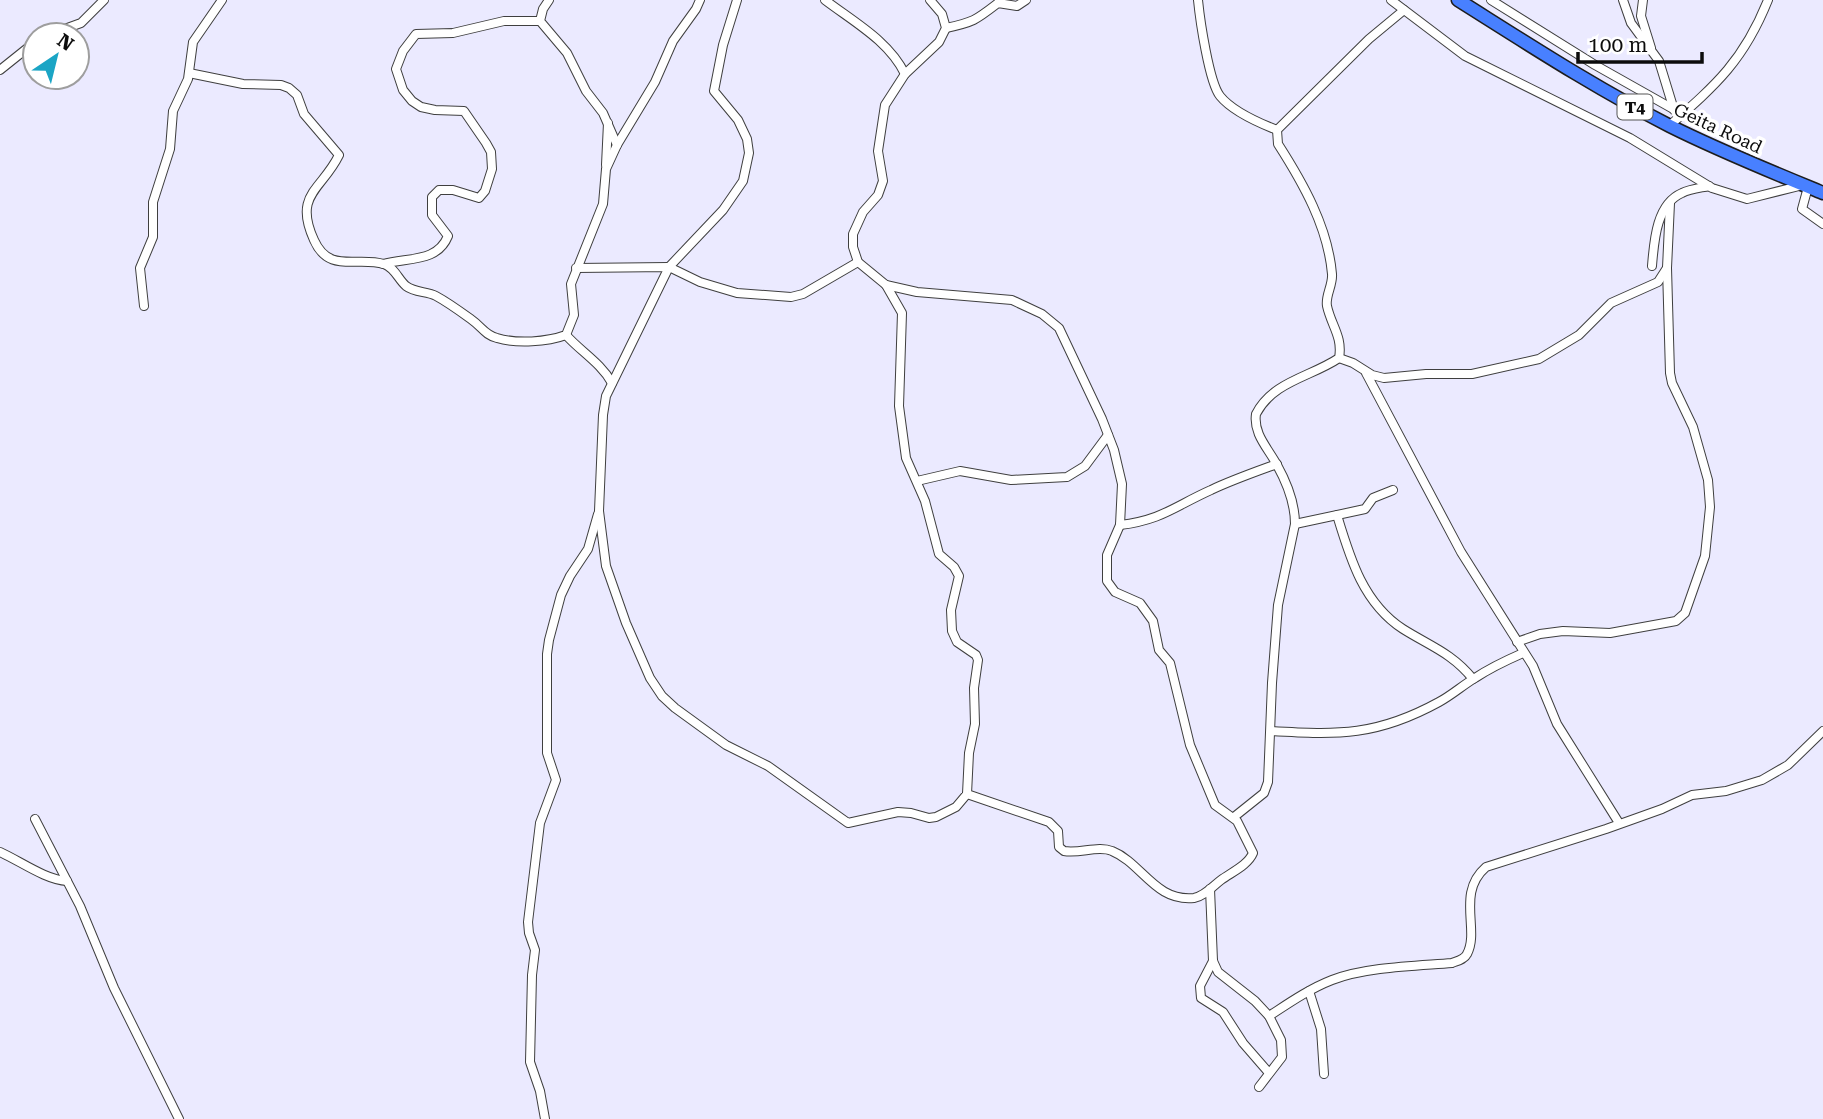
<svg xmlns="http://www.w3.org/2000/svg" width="1823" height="1119" font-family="'Roboto Serif',serif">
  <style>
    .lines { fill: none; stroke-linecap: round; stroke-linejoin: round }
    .minor-casing { stroke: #3f3f3f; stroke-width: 10 }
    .highway-casing { stroke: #1d1d1d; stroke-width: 15 }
    .minor { stroke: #fff; stroke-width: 8 }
    .highway { stroke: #4880ff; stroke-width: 12 }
    .labels { text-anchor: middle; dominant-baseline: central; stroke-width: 7; stroke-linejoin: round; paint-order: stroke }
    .shield { fill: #fff; stroke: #555; stroke-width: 2 }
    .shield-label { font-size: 16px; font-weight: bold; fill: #0c0c0c }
    .street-label { font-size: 18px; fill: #0c0c0c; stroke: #fff }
  </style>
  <rect width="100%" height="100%" fill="#ebeaff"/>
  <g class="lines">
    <!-- minor casing -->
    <g class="minor-casing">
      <g id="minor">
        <polyline points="549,0 543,9 540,21 567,53 586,91 603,113 617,145"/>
        <polyline points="737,0 723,45 714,91 738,120 747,139 749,153 743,181 723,210 669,267 606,396 603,415 599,511 606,566 626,623 650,678 662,696 675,708 726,745 768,766 848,823 898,812 911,813 929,818 936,817 956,807 967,794 969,753 975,724 974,688 978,660 976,655 957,642 952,631 951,610 959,576 954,567 939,554 925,501 906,458 899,406 902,313 886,285"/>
        <path d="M825,0c29,22 64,41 80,74"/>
        <path d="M930,0l12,14 4,14 -7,14 -34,32 -20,31 -7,46 5,30 -5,14 -15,17 -10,22v13l5,15 28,23 31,7 95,8 30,14 17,14 43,91 12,31 8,34 -2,41 -13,30v26l8,11 25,11 13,18 6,29 11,13 20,82 25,60 22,16 16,32c-5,12 -21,19 -32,27 -8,6 -16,16 -27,18 -39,4 -52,-35 -82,-47 -14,-6 -32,3 -48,0l-5,-4 -1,-16 -9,-9 -82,-28"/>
        <path d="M1198,0c2,20 11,82 22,96 13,16 39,27 57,34"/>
        <polyline points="1391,0 1465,56 1630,138 1712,188 1747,199 1803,185"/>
        <polyline points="1491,0 1595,65 1682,114"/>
        <polyline points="1623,0 1631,23 1659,61 1674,110"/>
        <polyline points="1643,0 1641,16 1651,48"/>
        <path d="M946,28c28,-6 30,-8 52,-25l19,3 9,-6"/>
        <polyline points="48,35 81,23 104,0"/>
        <polyline points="0,70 35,42"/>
        <path d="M189,73l54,11 38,1 8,3 8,7 7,19 35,41c-17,35 -46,39 -25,85 15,34 42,16 70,24 11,4 14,15 22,22 9,7 21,5 30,10 13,7 25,16 36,24 10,7 13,15 25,18 20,6 50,4 69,-3l8,-20 -3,-31 32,-80 3,-35 11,-24 38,-63 18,-41 23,-32 4,-9"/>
        <path d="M1669,126c48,-42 75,-66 99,-126"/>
        <polyline points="606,165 608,123"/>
        <polyline points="1808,187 1802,209 1823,224"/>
        <path d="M383,264c25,-7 54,-1 65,-28l-16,-21v-18l7,-7h14l26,8 6,-7 7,-22 -1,-17 -5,-9 -22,-32 -29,-1 -14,-3 -9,-6 -9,-11 -7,-21 7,-18 13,-17 37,-1 51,-12h36"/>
        <path d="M1652,266c2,-24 4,-62 30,-73 8,-4 18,-5 27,-7"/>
        <polyline points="576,268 669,267 700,282 737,293 791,297 803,294 858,262"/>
        <polyline points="144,306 140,268 153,237 153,202 170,149 173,111 188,79 193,42 222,0"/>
        <path d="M566,335c14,16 35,28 46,48"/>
        <polyline points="1339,358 1353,363 1372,375 1384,378 1426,374 1472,374 1539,359 1579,335 1611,303 1658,282 1667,268 1670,203"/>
        <polyline points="1366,373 1461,552 1533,666 1557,724 1619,823"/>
        <polyline points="917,481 960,471 1011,480 1067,477 1085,466 1108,435"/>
        <path d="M1337,515c13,43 26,88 66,114 27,17 49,24 70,50"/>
        <polyline points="1295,524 1365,509 1373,498 1393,490"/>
        <path d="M1120,525c42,-5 55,-19 91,-35 21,-10 44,-18 66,-26"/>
        <polyline points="1517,642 1540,634 1563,631 1610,633 1676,621 1685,613 1705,556 1710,507 1708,480 1693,427 1672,383 1670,373 1667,268"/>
        <path d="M1271,731c68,4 106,5 168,-29 13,-7 24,-17 36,-24 15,-10 32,-18 48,-25"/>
        <path d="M1234,817l30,-24 4,-11 4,-99 6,-78 17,-81c0,-21 -8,-41 -18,-59 -9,-17 -24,-31 -21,-51 17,-33 55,-37 83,-56 4,-21 -8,-33 -12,-52 -2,-10 6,-21 5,-32 -4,-47 -29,-91 -54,-130l-1,-14 92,-91 35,-29"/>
        <polyline points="35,819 80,906 114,988 179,1119"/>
        <path d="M0,852c20,9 46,28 67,29"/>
        <polyline points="1210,889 1213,961 1218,972 1255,1001 1269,1016 1281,1040 1282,1057 1259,1087"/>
        <polyline points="1213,961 1200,986 1201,998 1223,1012 1243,1043 1269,1073"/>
        <polyline points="1309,991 1321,1029 1324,1074"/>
        <path d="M1269,1016c20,-13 40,-27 63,-36 34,-13 83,-14 120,-17 5,-2 12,-3 15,-9 13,-24 -11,-61 19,-87l120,-38 56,-20 30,-14 34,-4 36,-11 26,-15 35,-34"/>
        <polyline points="545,1119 540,1091 530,1062 532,975 535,950 529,933 528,922 540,823 556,780 547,753 547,654 549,640 561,595 570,576 588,549 598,514"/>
      </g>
    </g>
    <!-- highway casing -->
    <g class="highway-casing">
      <path id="highway" d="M1458,0c70,44 139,89 212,126 50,25 102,46 153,67"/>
    </g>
    <!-- minor -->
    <use href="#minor" class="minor"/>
    <!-- highway -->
    <use href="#highway" class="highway"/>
  </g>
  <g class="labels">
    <!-- shield labels -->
    <rect class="shield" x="1617.5" y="94.5" width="35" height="25" rx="5"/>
    <g class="shield-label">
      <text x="1635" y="107">T4</text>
    </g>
    <!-- street labels -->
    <g class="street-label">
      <text transform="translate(1718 128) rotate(25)">Geita Road</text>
    </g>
  </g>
  <!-- north arrow -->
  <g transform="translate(56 56) rotate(35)"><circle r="33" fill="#ffffff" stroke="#9e9e9e" stroke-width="2"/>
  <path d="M0-5L12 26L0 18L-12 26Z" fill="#1ba5c5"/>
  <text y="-10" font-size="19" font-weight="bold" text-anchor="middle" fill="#0c0c0c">N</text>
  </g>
  <!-- scale -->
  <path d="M1578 52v10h124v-10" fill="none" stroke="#0c0c0c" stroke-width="3.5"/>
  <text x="1588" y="52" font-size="21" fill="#0c0c0c" stroke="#ffffff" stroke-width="5" paint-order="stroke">100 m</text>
</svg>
